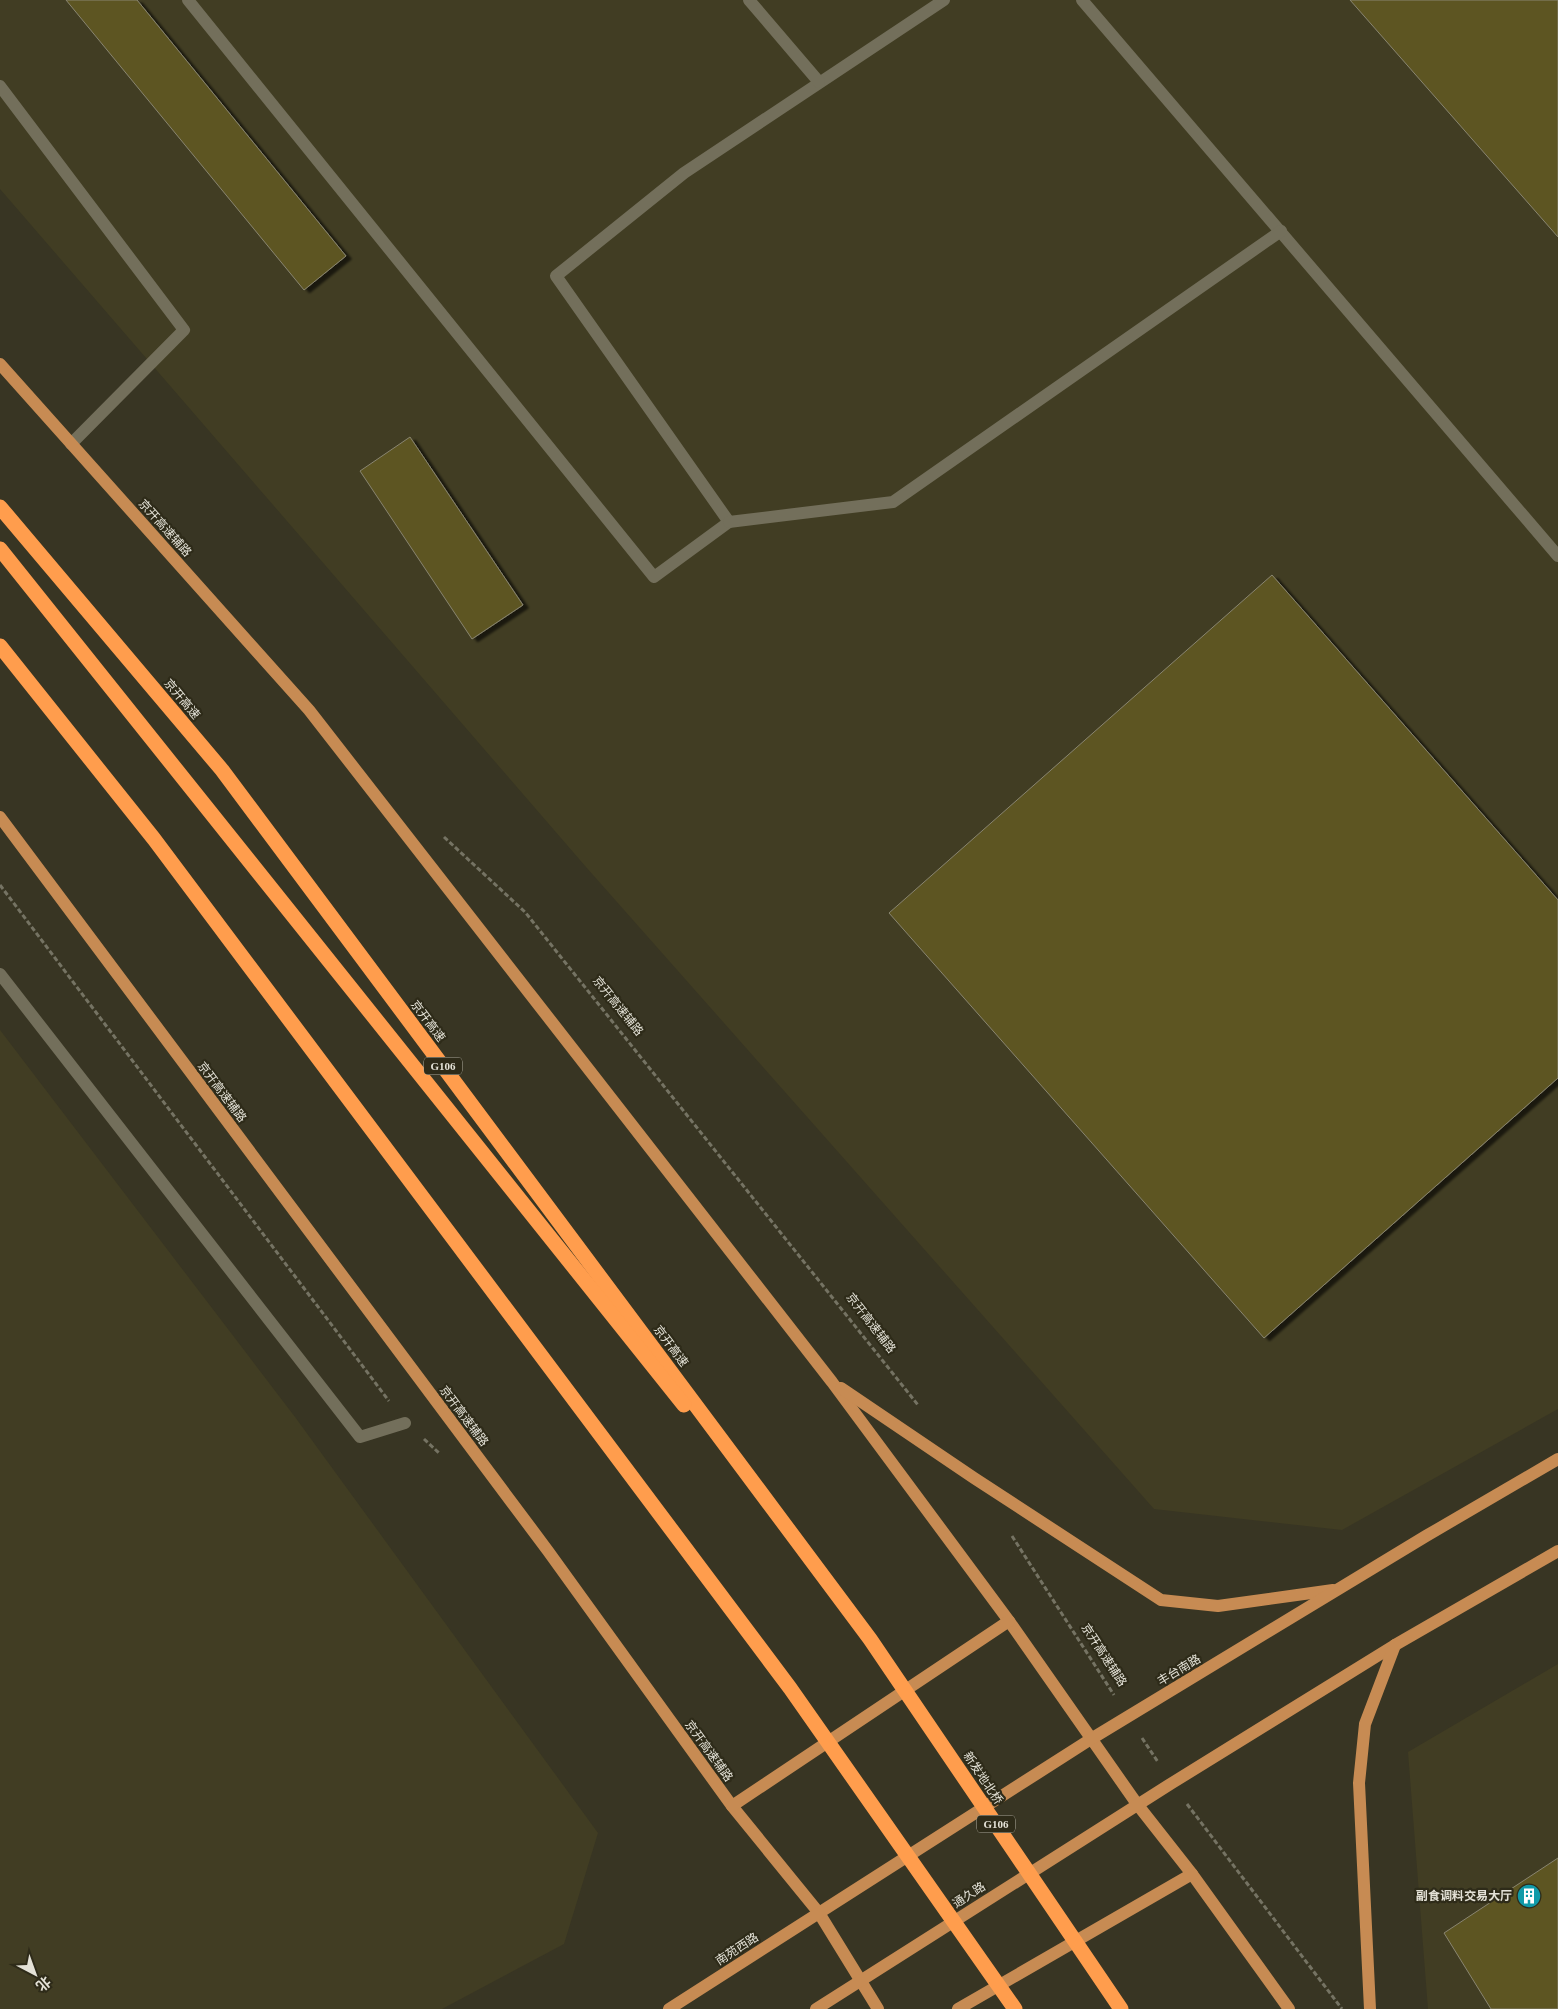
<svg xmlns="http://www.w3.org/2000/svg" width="1558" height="2009" font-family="'Times New Roman','Noto Sans SC',serif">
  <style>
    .built { fill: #413d23 }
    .building { fill: #5d5522; stroke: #898570; filter: url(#shadow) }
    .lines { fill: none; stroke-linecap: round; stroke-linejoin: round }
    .path { stroke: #757363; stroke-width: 3; stroke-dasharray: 5 2.5; stroke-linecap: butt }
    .minor { stroke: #736f5b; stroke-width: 12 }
    .major { stroke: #c78b53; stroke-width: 12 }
    .highway { stroke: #ff9d4d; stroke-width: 15 }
    .labels { text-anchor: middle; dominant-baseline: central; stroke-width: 4.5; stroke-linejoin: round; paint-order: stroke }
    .shield { fill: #2e2b19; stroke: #adab9e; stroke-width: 1 }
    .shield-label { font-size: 11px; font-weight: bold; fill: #e4e2d7 }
    .street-label { font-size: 12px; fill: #e4e2d7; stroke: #2e2b19 }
    .poi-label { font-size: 12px; font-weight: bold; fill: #e4e2d7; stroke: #2e2b19; text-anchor: end }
  </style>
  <defs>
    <filter id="shadow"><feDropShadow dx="5.5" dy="3" stdDeviation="1" flood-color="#0009"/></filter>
  </defs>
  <rect width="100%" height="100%" fill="#383523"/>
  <!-- built -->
  <g class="built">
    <polygon points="0,0 1558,0 1558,1409 1342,1530 1154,1509 586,867 0,189"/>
    <polygon points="0,1030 295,1417 598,1833 564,1944 442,2009 0,2009"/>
    <polygon points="1558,1664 1558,2009 1428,2009 1408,1752"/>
  </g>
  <!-- building -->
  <g class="building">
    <polygon points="66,0 137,0 346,256 304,290"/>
    <polygon points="1350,0 1558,0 1558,237"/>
    <polygon points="410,437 523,605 472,639 360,471"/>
    <polygon points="1272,575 1558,900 1558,1078 1264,1338 889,913"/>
    <polygon points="1558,1858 1558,2009 1491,2009 1444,1933"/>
  </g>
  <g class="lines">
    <!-- path -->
    <g class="path">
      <polyline points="444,837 525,912 918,1405"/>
      <polyline points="0,885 389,1401"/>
      <polyline points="424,1439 439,1453"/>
      <polyline points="1012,1536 1114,1695"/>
      <polyline points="1142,1738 1158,1762"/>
      <polyline points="1187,1804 1342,2009"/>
    </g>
    <!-- minor -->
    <g class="minor">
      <polyline points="188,0 654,577 729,522 556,276 684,173 944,0"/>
      <polyline points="749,0 819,82"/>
      <polyline points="1082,0 1558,556"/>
      <polyline points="0,86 184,330 71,444"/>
      <polyline points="729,522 893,502 1281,231"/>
      <polyline points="0,974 360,1437 405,1423"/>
    </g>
    <!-- major -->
    <g class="major">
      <polyline points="0,364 309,710 832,1382 1009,1621 1137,1804 1192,1874 1289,2009"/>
      <polyline points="0,817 548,1551 732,1806 819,1913 878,2009"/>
      <polyline points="841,1388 974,1478 1161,1600 1218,1606 1333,1590"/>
      <polyline points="732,1806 1009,1621"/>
      <polyline points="669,2009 1091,1739 1426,1536 1558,1459"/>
      <polyline points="816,2009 1172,1783 1395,1645 1558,1551"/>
      <polyline points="958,2009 1192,1874"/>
      <polyline points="1370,2009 1359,1783 1365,1724 1395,1645"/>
    </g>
    <!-- highway -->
    <g class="highway">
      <polyline points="0,507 222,770 870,1639 1121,2009"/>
      <polyline points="0,549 684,1405"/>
      <polyline points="0,646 154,839 790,1688 1015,2009"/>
    </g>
  </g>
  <!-- icons -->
  <defs>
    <g id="building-disc" transform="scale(1.25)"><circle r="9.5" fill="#0f9aa8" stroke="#2e2b19"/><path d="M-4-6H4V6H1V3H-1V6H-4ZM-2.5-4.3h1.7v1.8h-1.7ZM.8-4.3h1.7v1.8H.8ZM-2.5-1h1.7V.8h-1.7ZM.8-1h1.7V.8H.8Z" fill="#fff"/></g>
  </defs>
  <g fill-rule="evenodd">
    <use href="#building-disc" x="1529" y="1896"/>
  </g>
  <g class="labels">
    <!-- shield labels -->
    <g class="shield">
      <rect x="424" y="1057.5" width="38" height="17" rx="4"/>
      <rect x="977" y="1815.5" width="38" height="17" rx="4"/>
    </g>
    <g class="shield-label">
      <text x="443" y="1066">G106</text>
      <text x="996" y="1824">G106</text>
    </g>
    <!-- street labels -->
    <g class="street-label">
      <text transform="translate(165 528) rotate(48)">京开高速辅路</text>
      <text transform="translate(182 699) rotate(50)">京开高速</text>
      <text transform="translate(618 1006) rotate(51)">京开高速辅路</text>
      <text transform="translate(428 1021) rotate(53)">京开高速</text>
      <text transform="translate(222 1092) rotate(53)">京开高速辅路</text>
      <text transform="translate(871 1323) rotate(52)">京开高速辅路</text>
      <text transform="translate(671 1346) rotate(53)">京开高速</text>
      <text transform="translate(464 1416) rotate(53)">京开高速辅路</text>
      <text transform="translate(1104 1655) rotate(57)">京开高速辅路</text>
      <text transform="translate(1179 1670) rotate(-31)">丰台南路</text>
      <text transform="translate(709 1751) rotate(54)">京开高速辅路</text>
      <text transform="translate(983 1778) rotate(56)">新发地北桥</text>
      <text transform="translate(969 1895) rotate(-33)">通久路</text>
      <text transform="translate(737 1949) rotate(-33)">南苑西路</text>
    </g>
    <!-- poi labels -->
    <g class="poi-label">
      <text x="1512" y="1896">副食调料交易大厅</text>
    </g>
  </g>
  <!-- north arrow -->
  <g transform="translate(35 1974) rotate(139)" stroke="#2e2b19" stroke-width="4" paint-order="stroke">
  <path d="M0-4L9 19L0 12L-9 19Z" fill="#e4e2d7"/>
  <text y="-8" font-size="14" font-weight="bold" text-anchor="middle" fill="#e4e2d7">北</text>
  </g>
</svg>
